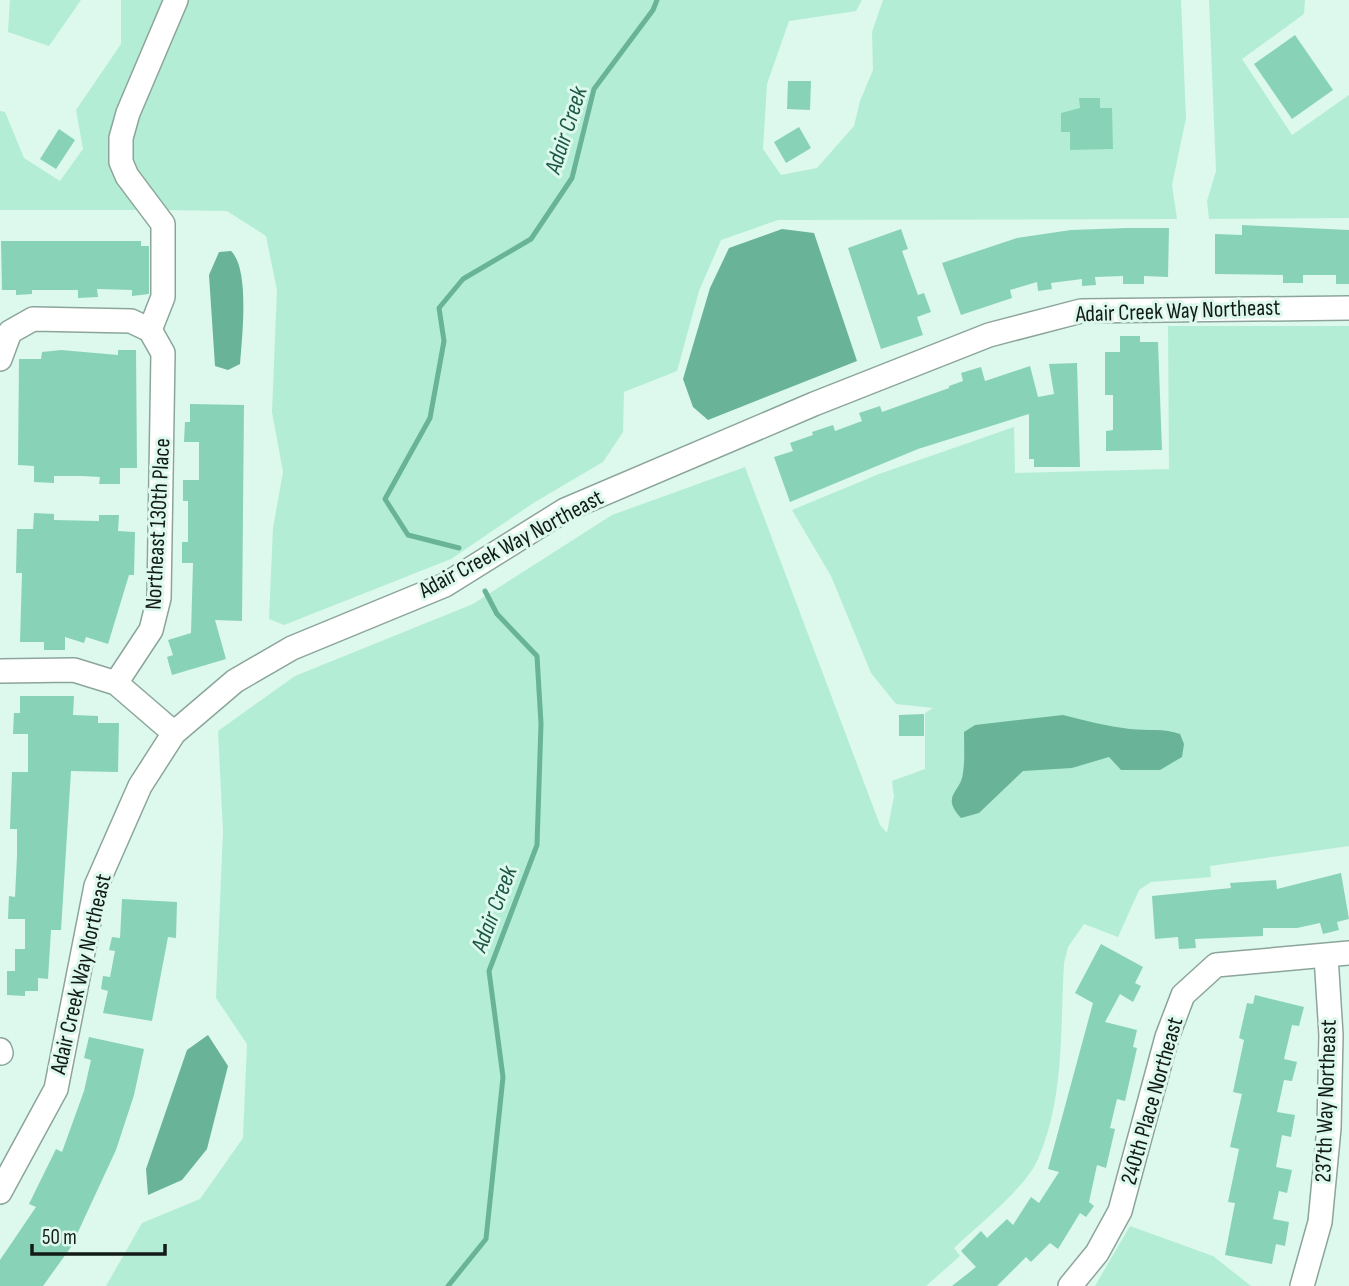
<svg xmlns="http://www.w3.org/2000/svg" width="1349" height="1286" font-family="'Sofia Sans Condensed',sans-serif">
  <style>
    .green { fill: #b3edd6 }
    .water { fill: #69b399 }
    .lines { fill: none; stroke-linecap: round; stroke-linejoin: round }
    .stream { stroke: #69b399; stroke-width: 5 }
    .building { fill: #88d3b7 }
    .minor-casing { stroke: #8ca59b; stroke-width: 26 }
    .minor { stroke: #fff; stroke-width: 23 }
    .labels { text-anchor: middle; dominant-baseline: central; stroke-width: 6; stroke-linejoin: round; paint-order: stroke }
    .street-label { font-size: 23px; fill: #121b18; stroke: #ddf8ed }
    .water-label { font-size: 24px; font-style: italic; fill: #1c5745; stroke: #ddf8ed }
  </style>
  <rect width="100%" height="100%" fill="#ddf8ed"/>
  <!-- green -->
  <g class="green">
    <polygon points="10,0 81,0 49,46 8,32"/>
    <polygon points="121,0 165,0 119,113 146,210 0,210 0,111 5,112 24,158 60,181 83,149 76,110 121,44"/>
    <path d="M183,0h679l-6,11 -67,10 -22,63 -4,65 18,26 36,-7 37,-42 6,-25 13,-31 -1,-38 11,-32h298l5,118 -14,67 5,34 -399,1 -57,20 -22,51 -22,80 -53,21 -1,40 -20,30 -68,40 -84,57 -167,66 -15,-6 4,-91 10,-56 -11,-60 5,-122 -11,-54 -39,-25 -63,-1c-9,-11 -22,-22 -28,-34 -23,-43 39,-130 47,-176z"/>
    <polygon points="1209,0 1305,0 1304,14 1242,59 1292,135 1349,95 1349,218 1209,219 1207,201 1216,171"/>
    <path d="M1168,326h181v520l-139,20 1,11 -60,5 -12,8 -21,47 -34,-13 -16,23 -4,16c-4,65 1,134 -26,196 -13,30 -60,66 -84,89l6,8 -34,30h-820l36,-63 58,-24 43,-61 4,-94 -31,-46 7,-167 -5,-100 77,-55 178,-72 139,-89 133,-48 135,358 7,8 7,-37 -2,-15 33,-12v-56l8,-5 -37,-4 -25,-31 -40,-97 -39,-66 87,-36 135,-47 1,46 154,-4z"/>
    <polygon points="1130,1226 1213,1256 1251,1286 1095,1286"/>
  </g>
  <!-- water -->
  <g class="water">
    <polygon points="782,229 814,233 857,361 708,420 693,407 683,379 710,288 729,248"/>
    <path d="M231,251c19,18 11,86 9,113l-12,6 -13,-4 -6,-91 10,-23z"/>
    <path d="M1063,715c23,6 44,11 67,14 18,2 34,-1 50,5l4,10 -2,13 -22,13h-39l-12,-13 -37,11 -49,3 -44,42 -18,5c-21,-23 0,-25 2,-45 2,-13 1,-27 1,-41l11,-7z"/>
    <polygon points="208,1035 228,1066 207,1149 182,1180 148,1195 146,1169 187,1050"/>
  </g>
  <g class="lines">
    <!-- stream -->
    <g class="stream">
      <polyline points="459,548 408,535 385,499 430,418 444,341 439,308 463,279 531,239 572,178 594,89 653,10 657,0"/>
      <polyline points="448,1286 486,1239 503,1077 489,971 537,845 541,724 537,656 497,614 485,591"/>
    </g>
  </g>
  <!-- building -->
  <g class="building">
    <polygon points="1295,35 1333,90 1292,119 1254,64"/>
    <polygon points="788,81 811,81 810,110 787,109"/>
    <polygon points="1079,98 1100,98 1100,108 1112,108 1113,149 1070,150 1070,132 1061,132 1061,113 1080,108"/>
    <polygon points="799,127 811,148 786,163 774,142"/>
    <polygon points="59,129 75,140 56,169 40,159"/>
    <polygon points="1242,225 1349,230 1349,284 1336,284 1336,275 1303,275 1303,283 1283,283 1283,275 1215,274 1215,234 1242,235"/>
    <polygon points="1127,228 1169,228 1168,277 1144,276 1144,284 1123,284 1123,276 1095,277 1096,285 1082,286 1082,279 1051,283 1052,289 1038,291 1037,282 1010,290 1012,298 961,315 942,263 1017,238 1071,230"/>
    <polygon points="901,229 908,249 902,251 918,295 924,293 931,312 917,317 923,335 881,349 848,248"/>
    <polygon points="1,241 141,241 141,246 149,246 149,294 132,296 132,290 97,289 98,297 78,298 78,290 32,290 32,294 16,295 16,290 2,290"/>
    <polygon points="1120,336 1140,336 1140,342 1158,342 1162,450 1106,451 1106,431 1113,430 1113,395 1105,395 1105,352 1120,352"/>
    <polygon points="61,350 118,355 118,350 136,350 137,468 120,468 120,484 99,484 100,477 82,476 54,476 54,483 34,482 34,466 18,465 19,359 41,359 42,352"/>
    <polygon points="1077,363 1080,467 1034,467 1034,459 1029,459 1029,414 918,449 790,502 774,457 793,451 790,443 813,435 812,432 833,425 835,431 862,421 859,413 880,406 882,412 949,388 949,386 963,381 961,373 981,367 985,381 1030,366 1038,397 1054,394 1049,364"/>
    <polygon points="190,404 244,405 242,621 215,620 226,659 172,675 167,657 173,655 168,640 191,633 193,563 182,563 182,542 188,542 188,501 183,501 183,480 199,480 199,442 184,442 185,422 190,422"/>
    <polygon points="34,513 54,514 54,520 99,521 99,515 119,515 118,531 135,532 134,575 129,575 108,644 86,637 84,643 65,637 65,650 44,650 44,642 20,642 22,573 16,573 17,529 33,529"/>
    <polygon points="20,696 74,696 73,715 98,716 98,723 119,723 118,772 71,771 61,930 51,930 48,979 38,978 38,991 25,991 25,996 7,995 7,971 15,971 15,949 25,949 25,919 8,919 9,896 15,897 17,856 17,829 10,829 12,772 28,772 28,734 13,734 14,713 20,713"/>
    <polygon points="924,714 924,736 899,736 899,715"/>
    <polygon points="1341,873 1349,919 1337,922 1339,930 1323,934 1320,923 1297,928 1263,928 1263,936 1195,939 1196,948 1179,949 1178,937 1155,939 1152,896 1231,888 1230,883 1276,880 1277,889"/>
    <polygon points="122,899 177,902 176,938 168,937 152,1021 103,1013 108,991 101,989 103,976 110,977 115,951 109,950 112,937 120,938"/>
    <polygon points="1101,944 1143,967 1135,983 1141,986 1133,1002 1120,994 1105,1022 1137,1030 1133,1047 1137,1048 1125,1101 1117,1099 1110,1128 1115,1129 1106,1168 1097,1165 1089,1202 1094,1206 1086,1217 1080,1213 1058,1249 1050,1243 1031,1262 1026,1257 997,1286 952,1286 976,1267 961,1251 981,1231 987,1238 1007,1219 1013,1225 1031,1197 1039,1203 1059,1172 1048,1169 1093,1003 1075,993"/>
    <polygon points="1255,995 1304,1007 1299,1026 1292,1025 1284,1059 1297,1062 1292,1081 1284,1080 1277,1112 1295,1115 1291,1137 1282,1135 1276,1167 1292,1170 1287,1193 1279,1191 1273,1219 1289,1222 1285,1246 1276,1244 1272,1264 1225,1255 1235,1203 1228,1202 1239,1149 1230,1147 1242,1094 1233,1092 1244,1040 1239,1038 1247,1003 1253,1004"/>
    <polygon points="89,1037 144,1049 134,1095 116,1150 71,1247 43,1286 0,1286 0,1260 36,1207 29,1204 56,1149 62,1152 84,1091 91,1060 84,1058"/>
  </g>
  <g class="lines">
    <!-- minor casing -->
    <g class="minor-casing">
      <g id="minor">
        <polyline points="150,330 163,297 163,224 127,176 121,162 121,138 128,113 176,0"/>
        <polyline points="0,359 10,332 33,319 131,321 150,330 163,353 159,598 151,630 116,683"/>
        <polyline points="0,671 74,670 116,683 174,733"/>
        <polyline points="0,1050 1,1053"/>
        <polyline points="0,1192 56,1089 96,886 140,786 174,733 235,681 292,648 445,585 565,510 814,404 989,335 1081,311 1349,308"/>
        <polyline points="1070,1286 1097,1253 1120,1211 1167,1037 1183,995 1216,965 1349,953"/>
        <polyline points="1302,1286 1320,1222 1329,1128 1331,1035 1326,956"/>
      </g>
    </g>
    <!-- minor -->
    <use href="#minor" class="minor"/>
  </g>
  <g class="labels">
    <!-- street labels -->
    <g class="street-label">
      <text transform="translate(1178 311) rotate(-2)">Adair Creek Way Northeast</text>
      <text transform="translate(158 524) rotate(-87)">Northeast 130th Place</text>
      <text transform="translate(511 544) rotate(-28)">Adair Creek Way Northeast</text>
      <text transform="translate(81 974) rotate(-77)">Adair Creek Way Northeast</text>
      <text transform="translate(1152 1101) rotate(-74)">240th Place Northeast</text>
      <text transform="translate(1326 1101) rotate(-88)">237th Way Northeast</text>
    </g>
    <!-- water labels -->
    <g class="water-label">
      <text transform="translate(566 130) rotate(-72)">Adair Creek</text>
      <text transform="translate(494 909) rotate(-69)">Adair Creek</text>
    </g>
  </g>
  <!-- scale -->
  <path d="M32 1244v10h133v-10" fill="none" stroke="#121b18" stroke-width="3.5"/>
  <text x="42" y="1244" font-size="21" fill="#121b18" stroke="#ddf8ed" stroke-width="5" paint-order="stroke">50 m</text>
</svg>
